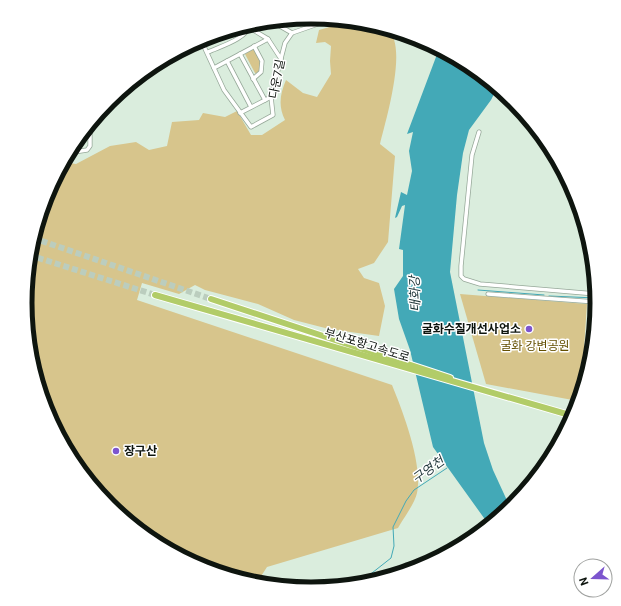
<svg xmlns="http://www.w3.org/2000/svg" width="621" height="606" font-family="Roboto,'Noto Sans KR',sans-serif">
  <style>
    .green { fill: #d7c58c }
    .water { fill: #43a9b7 }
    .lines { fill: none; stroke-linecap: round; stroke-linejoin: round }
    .stream { stroke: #43a9b7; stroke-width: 1 }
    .motorway-tunnel { stroke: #bbcdbe; stroke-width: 6; stroke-dasharray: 6 3; stroke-linecap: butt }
    .minor-casing { stroke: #96a899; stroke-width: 5 }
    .primary-casing { stroke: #fff; stroke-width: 7 }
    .motorway-casing { stroke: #fff; stroke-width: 8 }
    .minor { stroke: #fff; stroke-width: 3.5 }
    .primary { stroke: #d1e0a4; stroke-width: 5.5 }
    .motorway { stroke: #b2cc68; stroke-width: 6 }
    .poi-dot { fill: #7c55ce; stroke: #fff; stroke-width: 1.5 }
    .labels { text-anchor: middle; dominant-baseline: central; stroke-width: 3; stroke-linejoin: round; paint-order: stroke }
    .street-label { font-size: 12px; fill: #0e150f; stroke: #fff }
    .poi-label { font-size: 12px; font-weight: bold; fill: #0e150f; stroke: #fff; text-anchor: end }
    .park-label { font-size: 12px; fill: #645002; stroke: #fff }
    .water-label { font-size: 13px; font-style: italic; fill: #1f3639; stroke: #fff }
    .rim { fill: none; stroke: #0e150f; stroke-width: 5 }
  </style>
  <rect width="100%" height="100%" fill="#daeddd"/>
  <!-- green -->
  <g class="green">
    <path d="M344,23c13,3 31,0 42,6 24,12 -1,94 -6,115l15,12 -7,86 -14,21 -16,6 6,9 15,5 6,23 -6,30 -50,-7 -35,-9 -36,-16 -53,-14 -10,-5 -16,9 -37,-11 -5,17 255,85c11,27 31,79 25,108 -2,10 -14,26 -19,35l-131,39 -11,17 -2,-1c-35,-10 -70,-21 -102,-42 -8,-5 -14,-12 -21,-17 -74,-61 -113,-152 -104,-248 1,-10 1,-21 3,-30 8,-31 18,-57 33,-84l13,2 34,-18 26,-4 13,8 18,-4 5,-24 27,-2 4,-7 22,4 12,-6 14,24h11l23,-15c-7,-14 -5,-26 1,-40l17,13 14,4 14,-23 -1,-13 1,-15 -6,-4 -9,1 3,-13z"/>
    <path d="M255,48c5,10 9,16 3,26l-3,-1 -10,-19z"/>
    <polygon points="460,294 587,304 581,392 578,401 486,384"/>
  </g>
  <!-- water -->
  <polygon class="water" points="439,49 470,65 497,88 491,100 469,130 463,153 457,195 450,272 484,443 493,470 510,507 489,525 433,447 410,350 399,319 394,289 403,276 403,250 399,249 405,205 402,206 397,217 395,218 401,192 407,195 412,171 409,151 413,132 407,134"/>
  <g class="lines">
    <!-- stream -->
    <g class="stream">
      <polyline points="478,290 544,295"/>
      <polyline points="549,296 596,298"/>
      <polyline points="358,584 391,558 394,546 393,527 406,501 414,490 447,468"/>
    </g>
    <!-- motorway-tunnel -->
    <g class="motorway-tunnel">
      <polyline points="33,238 211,299"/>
      <polyline points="29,255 155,295"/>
    </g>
    <!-- minor casing -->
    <g class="minor-casing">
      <g id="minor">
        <polyline points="271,21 292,33"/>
        <polyline points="250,28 268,39 281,59"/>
        <polyline points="201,40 224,90 251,127 273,115 271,97 285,43 292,33 332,19"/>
        <path d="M208,52c16,-7 36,-12 45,-29"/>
        <polyline points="240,54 265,100"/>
        <polyline points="227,61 251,107"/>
        <polyline points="214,68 268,39"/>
        <polyline points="253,79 261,72 262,61 254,46"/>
        <polyline points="240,113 271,97"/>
        <polyline points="479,132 472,155 461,266 461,276 464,279 480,284 596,294"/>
        <polyline points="68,153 87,150 90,146 90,130"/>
        <polyline points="488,294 596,302"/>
        <polyline points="574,398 578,400"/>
        <polyline points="398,574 406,565 422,566"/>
      </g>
    </g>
    <!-- primary casing -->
    <g class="primary-casing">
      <polyline id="primary" points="135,79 175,54 210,36"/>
    </g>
    <!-- motorway casing -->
    <g class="motorway-casing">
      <g id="motorway">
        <polyline points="155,295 573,416"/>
        <polyline points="211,299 450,378"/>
      </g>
    </g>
    <!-- minor -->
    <use href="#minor" class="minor"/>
    <!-- primary -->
    <use href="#primary" class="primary"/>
    <!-- motorway -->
    <use href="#motorway" class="motorway"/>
  </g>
  <!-- markers -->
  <g class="poi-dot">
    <circle cx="529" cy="329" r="4"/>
    <circle cx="116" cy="451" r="4"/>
  </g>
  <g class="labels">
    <!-- street labels -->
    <g class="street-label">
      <text transform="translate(277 79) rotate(-79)">다운7길</text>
      <text transform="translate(367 345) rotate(17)">부산포항고속도로</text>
    </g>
    <!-- poi labels -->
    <g class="poi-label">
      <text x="521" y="329">굴화수질개선사업소</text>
      <text x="124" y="451" text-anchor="start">장구산</text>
    </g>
    <!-- park labels -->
    <g class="park-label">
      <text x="535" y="346">굴화 강변공원</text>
    </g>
    <!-- water labels -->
    <g class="water-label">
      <text transform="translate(415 294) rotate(-92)">태화강</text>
      <text transform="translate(428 470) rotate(-36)">구영천</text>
    </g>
  </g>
  <!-- crop -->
  <path d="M0 0H621V606H0ZM32 303a279 279 0 1 1 558 0a279 279 0 1 1-558 0Z" fill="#fff" fill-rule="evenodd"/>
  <path class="rim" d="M32 303a279 279 0 1 1 558 0a279 279 0 1 1-558 0Z"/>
  <!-- north arrow -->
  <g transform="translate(593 578) rotate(250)"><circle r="19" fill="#ffffff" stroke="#9fa19f"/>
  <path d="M0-3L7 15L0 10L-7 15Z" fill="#7c55ce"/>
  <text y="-6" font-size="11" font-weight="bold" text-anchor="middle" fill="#0e150f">N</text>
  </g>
</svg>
